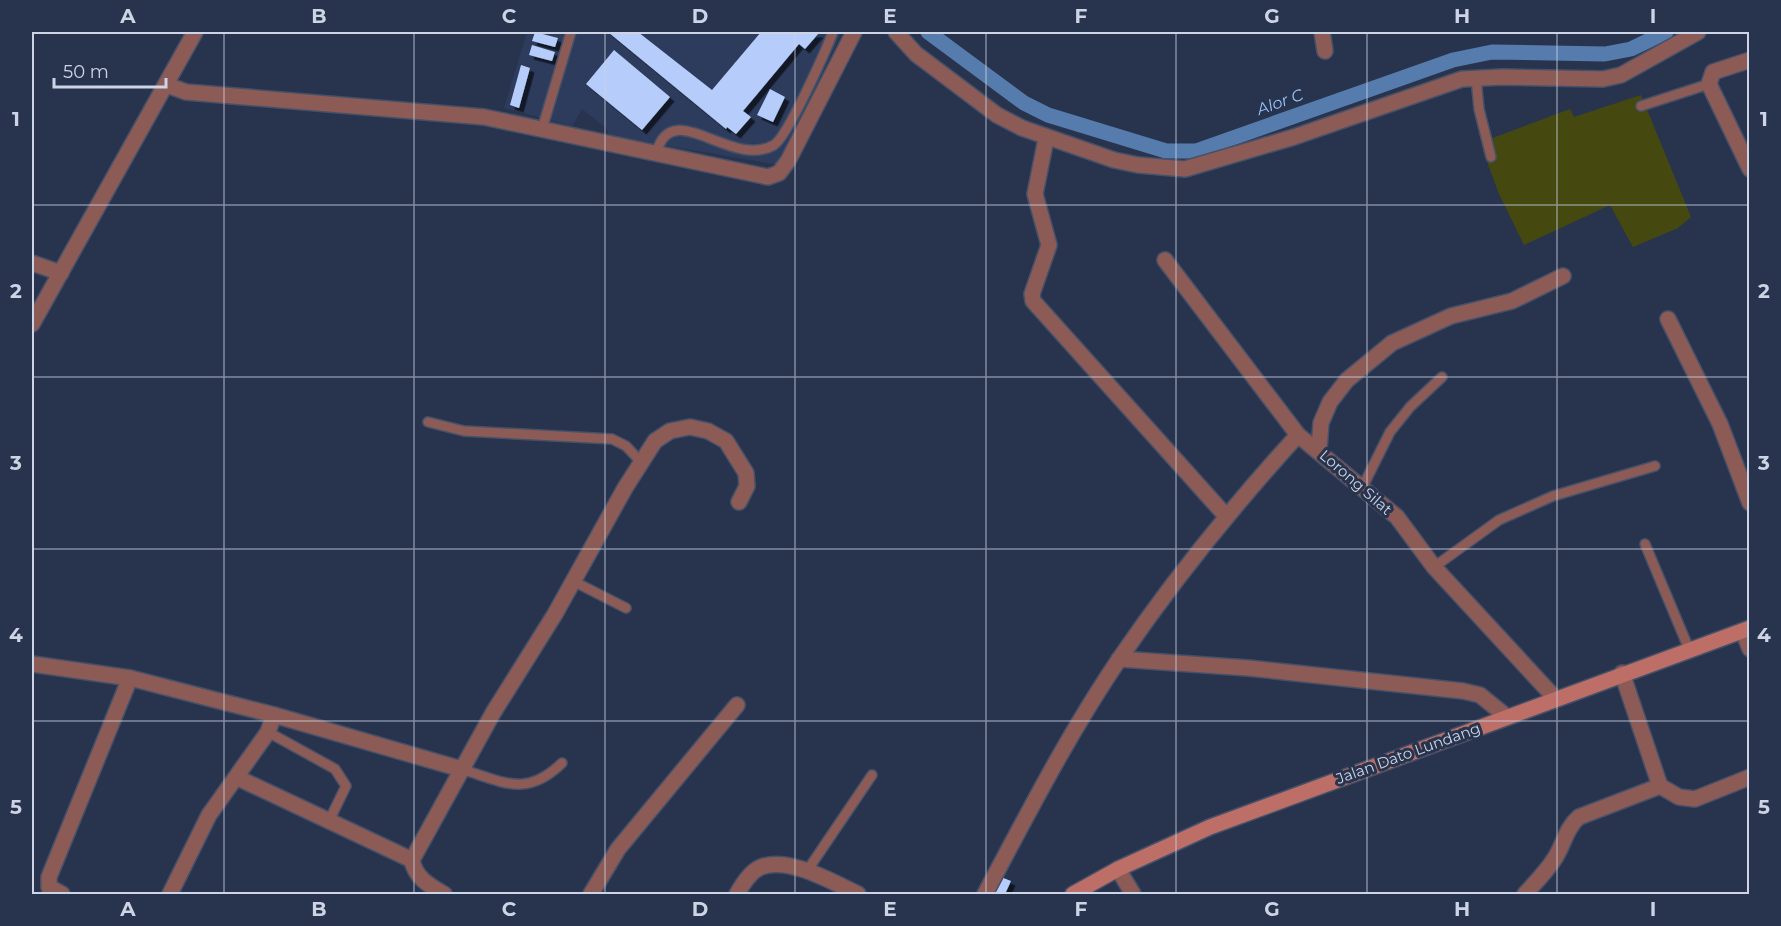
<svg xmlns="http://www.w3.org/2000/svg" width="1781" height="926" font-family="Montserrat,sans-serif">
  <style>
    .built { fill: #2d3c5c }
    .green { fill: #454910 }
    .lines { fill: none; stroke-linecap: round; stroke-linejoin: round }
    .canal { stroke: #567cad; stroke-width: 15 }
    .building { fill: #b6cdfc; filter: url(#shadow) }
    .lane-casing { stroke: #465169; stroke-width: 12 }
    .street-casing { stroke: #465169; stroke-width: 18 }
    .secondary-casing { stroke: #465169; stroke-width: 18 }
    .lane { stroke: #8d5b56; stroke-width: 9 }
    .street { stroke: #8d5b56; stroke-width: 15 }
    .secondary { stroke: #bd6f67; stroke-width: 15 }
    .grid { fill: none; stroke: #ccd4e5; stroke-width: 1.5; stroke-opacity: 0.55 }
    .labels { text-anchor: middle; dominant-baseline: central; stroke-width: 6; stroke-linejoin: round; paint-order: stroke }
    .street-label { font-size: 15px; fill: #ccd4e5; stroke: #28344e }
    .water-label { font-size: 16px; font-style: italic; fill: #99c5fe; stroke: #28344e }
    .neatline { fill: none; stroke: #ccd4e5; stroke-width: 2 }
    .grid-label { font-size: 20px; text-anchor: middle; font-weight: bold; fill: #ccd4e5 }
  </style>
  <defs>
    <filter id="shadow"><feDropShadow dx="4.5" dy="4.5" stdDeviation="0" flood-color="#0009"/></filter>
  </defs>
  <rect width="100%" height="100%" fill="#28344e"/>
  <!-- built -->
  <polygon class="built" points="527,32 842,32 780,165 609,136 607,129 582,109 572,126 504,108"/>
  <!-- green -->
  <polygon class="green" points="1641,95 1691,217 1678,228 1633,247 1610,205 1524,245 1499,194 1483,151 1494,146 1490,139 1570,109 1574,117"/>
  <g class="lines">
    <!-- canal -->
    <polyline class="canal" points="928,32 1024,103 1048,115 1166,151 1196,151 1453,60 1492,52 1605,54 1631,49 1666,32"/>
  </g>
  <!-- building -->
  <g class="building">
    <polygon points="535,32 558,38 555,47 532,41"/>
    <polygon points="608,32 638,32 712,90 761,32 819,33 805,49 799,44 743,111 751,117 736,134 727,127 726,129"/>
    <polygon points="532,45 555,52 552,61 529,55"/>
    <polygon points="614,50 670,97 642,130 586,84"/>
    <polygon points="521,65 530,68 519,108 510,105"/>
    <polygon points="770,89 785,97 773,122 757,115"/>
    <polygon points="996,875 1011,881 1005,894 989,894"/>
  </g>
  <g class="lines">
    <!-- lane casing -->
    <g class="lane-casing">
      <g id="lane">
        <polyline points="1476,78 1479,109 1491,157"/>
        <polyline points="1641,106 1709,84"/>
        <polyline points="542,129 571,32"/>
        <path d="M656,154c15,-60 75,16 118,-9 14,-9 52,-95 59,-113"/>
        <polyline points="428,422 464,431 612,439 626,446 641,462"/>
        <polyline points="1363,486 1390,432 1410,407 1442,377"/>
        <polyline points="1645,544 1689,649"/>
        <polyline points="1434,567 1499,520 1553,496 1655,466"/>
        <polyline points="573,581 626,608"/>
        <polyline points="268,732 335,769 346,786 329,821"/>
        <path d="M461,769c43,13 65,29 101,-6"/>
        <polyline points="807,871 872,775"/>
      </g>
    </g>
    <!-- street casing -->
    <g class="street-casing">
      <g id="street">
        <polyline points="896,32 916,54 997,115 1022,128 1114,160 1138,165 1185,169 1294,137 1462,79 1503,77 1603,79 1621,75 1698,32"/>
        <polyline points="1322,32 1325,51"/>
        <polyline points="1750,60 1713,72 1709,84 1750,169"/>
        <polyline points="167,85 186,92 484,117 768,177 779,173 788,161 854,32"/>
        <polyline points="1046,139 1035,194 1049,245 1032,294 1033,301 1226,516"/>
        <polyline points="1165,260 1298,435 1397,517 1434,567 1555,698"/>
        <polyline points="32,263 61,273"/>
        <polyline points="1668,319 1720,424 1750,503"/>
        <polyline points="32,324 195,32"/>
        <polyline points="1319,449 1321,423 1330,402 1347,380 1392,343 1451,316 1512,301 1563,276"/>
        <polyline points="1743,631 1750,649"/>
        <polyline points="1119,659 1248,668 1463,691 1480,695 1507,717"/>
        <polyline points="32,664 130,678 274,715 461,769"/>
        <polyline points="1622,673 1660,786"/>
        <polyline points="238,778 412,860"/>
        <polyline points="1660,786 1679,797 1695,799 1750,777"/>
        <polyline points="1118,869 1133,894"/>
        <polyline points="62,894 49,887 49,877 130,678"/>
        <polyline points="170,894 209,815 268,732 274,715"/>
        <path d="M444,894c-14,-8 -29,-16 -32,-34l81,-147 62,-99 70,-126 30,-47 15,-10 20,-4 18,4 18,10 20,32 1,13 -8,16"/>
        <polyline points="591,894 618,849 737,705"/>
        <path d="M737,894c5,-9 14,-23 24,-27 28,-11 73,16 97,27"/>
        <path d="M985,894c42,-79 84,-161 135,-236 54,-79 114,-153 178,-223"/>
        <path d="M1525,894c10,-11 22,-23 30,-36 9,-14 11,-30 24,-41l81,-31"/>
      </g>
    </g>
    <!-- secondary casing -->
    <g class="secondary-casing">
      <polyline id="secondary" points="1073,894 1118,869 1210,827 1750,628"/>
    </g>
    <!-- lane -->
    <use href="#lane" class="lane"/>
    <!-- street -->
    <use href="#street" class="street"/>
    <!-- secondary -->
    <use href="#secondary" class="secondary"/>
  </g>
  <!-- grid -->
  <path class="grid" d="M224,32v862M414,32v862M605,32v862M795,32v862M986,32v862M1176,32v862M1367,32v862M1557,32v862M32,205h1718M32,377h1718M32,549h1718M32,721h1718"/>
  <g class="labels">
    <!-- street labels -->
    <g class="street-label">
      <text transform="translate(1356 482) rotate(41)">Lorong Silat</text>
      <text transform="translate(1408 753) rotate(-20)">Jalan Dato Lundang</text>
    </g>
    <!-- water labels -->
    <g class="water-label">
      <text transform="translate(1280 102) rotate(-20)">Alor C</text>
    </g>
  </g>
  <!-- border -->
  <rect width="1781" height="926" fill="none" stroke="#28344e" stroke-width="66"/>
  <!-- scale -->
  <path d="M54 78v9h112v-9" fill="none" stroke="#ccd4e5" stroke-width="3"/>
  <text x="63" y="78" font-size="18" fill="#ccd4e5" stroke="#28344e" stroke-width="4.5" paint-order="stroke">50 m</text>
  <rect x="33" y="33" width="1715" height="860" class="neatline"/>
  <g class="grid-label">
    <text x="128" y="23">A</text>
    <text x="319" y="23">B</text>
    <text x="509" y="23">C</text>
    <text x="700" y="23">D</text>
    <text x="890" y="23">E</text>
    <text x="1081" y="23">F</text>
    <text x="1272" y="23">G</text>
    <text x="1462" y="23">H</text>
    <text x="1653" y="23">I</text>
    <text x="16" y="126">1</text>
    <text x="1764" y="126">1</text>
    <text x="16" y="298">2</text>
    <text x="1764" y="298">2</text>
    <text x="16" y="470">3</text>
    <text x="1764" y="470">3</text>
    <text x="16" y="642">4</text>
    <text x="1764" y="642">4</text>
    <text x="16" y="814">5</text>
    <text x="1764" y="814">5</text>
    <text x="128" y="916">A</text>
    <text x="319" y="916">B</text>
    <text x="509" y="916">C</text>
    <text x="700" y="916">D</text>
    <text x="890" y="916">E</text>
    <text x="1081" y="916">F</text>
    <text x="1272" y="916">G</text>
    <text x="1462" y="916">H</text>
    <text x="1653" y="916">I</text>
  </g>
</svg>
